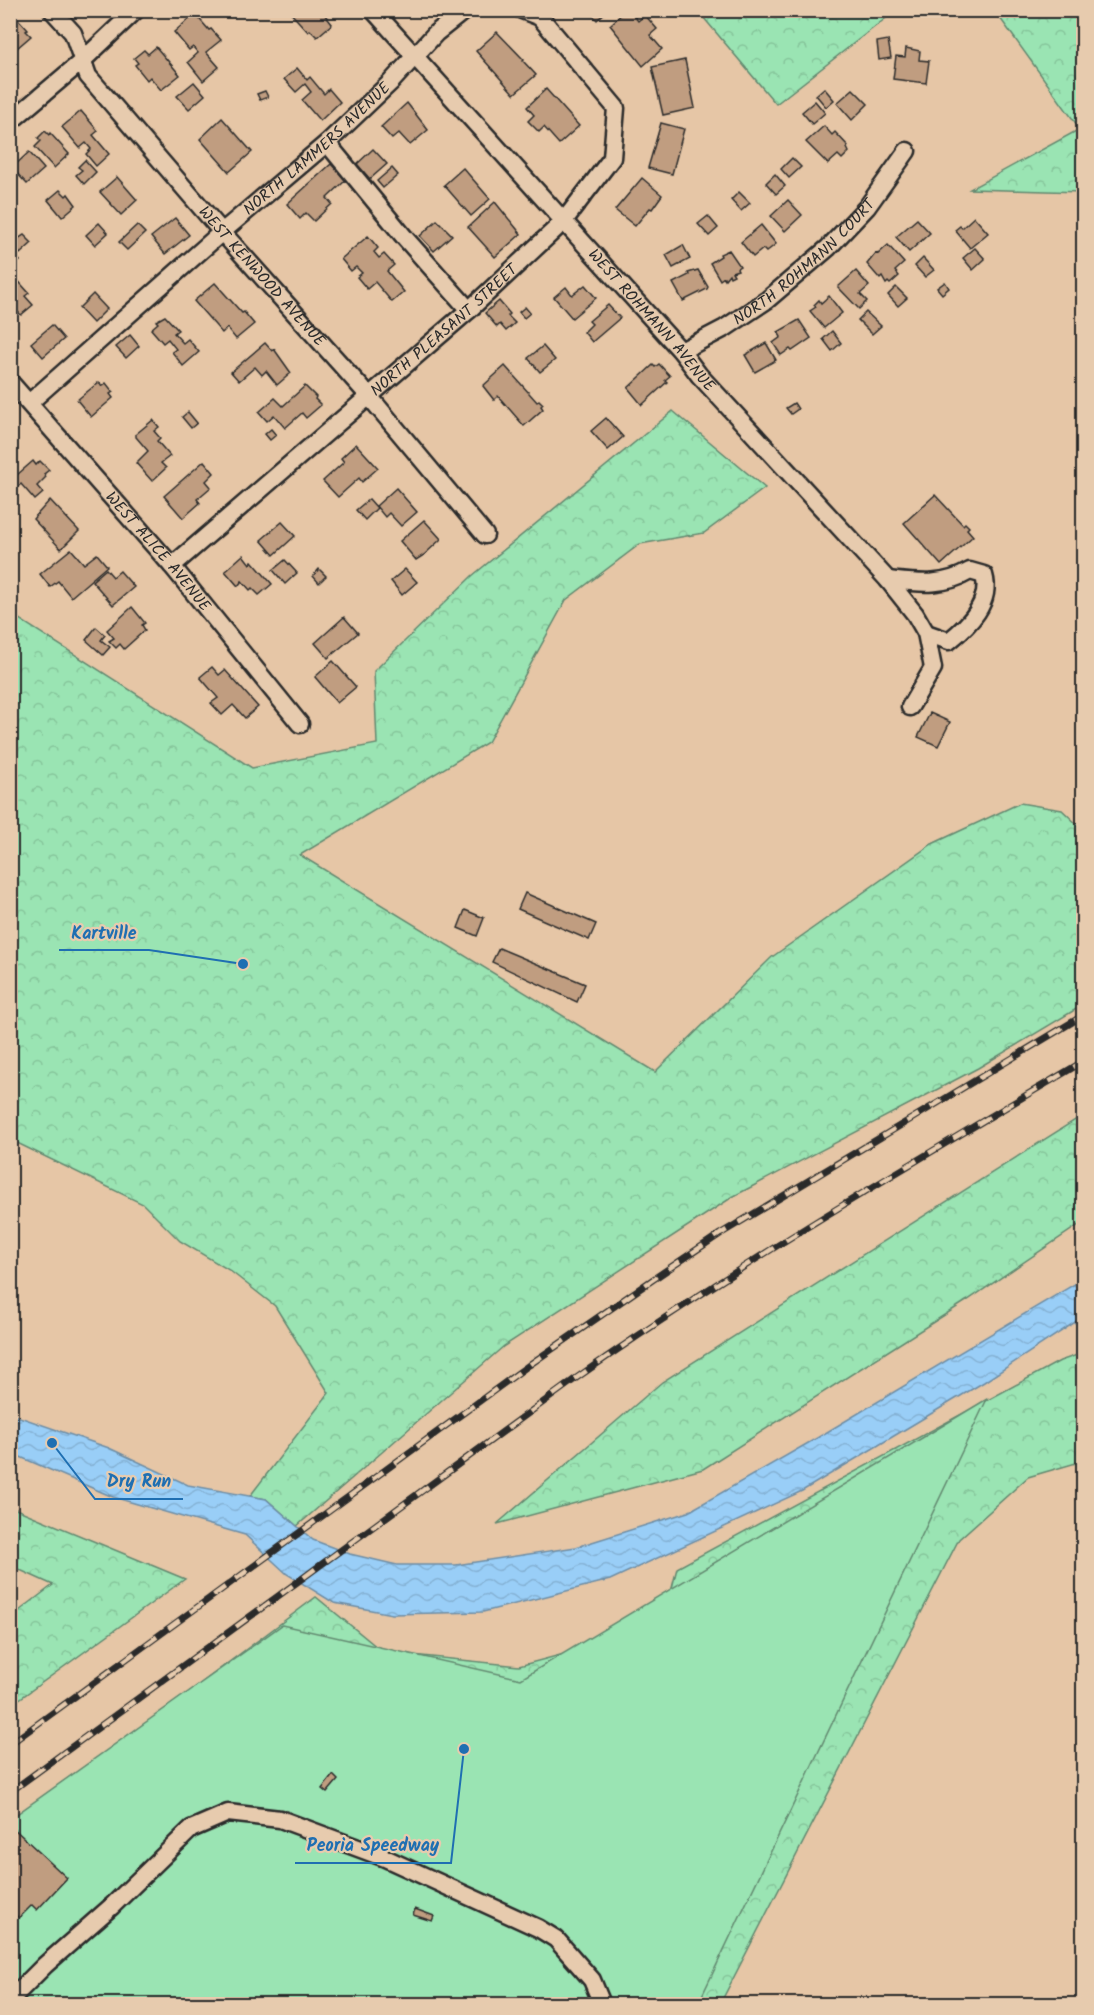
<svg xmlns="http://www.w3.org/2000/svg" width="1094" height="2015" font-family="Kalam,sans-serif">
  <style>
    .forest { fill: url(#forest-crowns); stroke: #62886f; stroke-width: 1.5 }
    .pitch { fill: #9ae4b3; stroke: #62886f; stroke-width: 1.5 }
    .water { fill: url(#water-waves); stroke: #6d8da5; stroke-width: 1.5 }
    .building { fill: #c09d80; stroke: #2b2b2b; stroke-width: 1.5 }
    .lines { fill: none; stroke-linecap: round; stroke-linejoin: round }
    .minor-casing { stroke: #2b2b2b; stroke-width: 21 }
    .minor { stroke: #e7cbae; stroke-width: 16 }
    .rail-casing { stroke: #2b2b2b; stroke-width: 7 }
    .rail { stroke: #e7cbae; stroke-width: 4.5; stroke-dasharray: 14; stroke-linecap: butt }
    .labels { text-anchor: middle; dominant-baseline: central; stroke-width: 4.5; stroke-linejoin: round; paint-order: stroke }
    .street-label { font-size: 16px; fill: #2b2b2b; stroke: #e7cbae }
    .leader { fill: none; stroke: #1f6fb2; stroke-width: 2 }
    .callout-dot { fill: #1f6fb2; stroke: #e7cbae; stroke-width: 2 }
    .callout-label { font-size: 18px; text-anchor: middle; font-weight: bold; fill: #1f6fb2; stroke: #e7cbae; stroke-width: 4.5; stroke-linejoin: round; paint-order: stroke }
  </style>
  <defs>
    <pattern id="forest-crowns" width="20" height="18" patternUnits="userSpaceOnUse" patternTransform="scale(1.5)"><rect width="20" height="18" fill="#9ae4b3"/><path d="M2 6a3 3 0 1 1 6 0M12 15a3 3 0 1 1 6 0" fill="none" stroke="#85c49a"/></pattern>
    <pattern id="water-waves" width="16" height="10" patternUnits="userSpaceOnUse" patternTransform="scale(1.5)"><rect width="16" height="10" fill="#99cef7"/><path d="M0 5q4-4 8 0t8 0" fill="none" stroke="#84b1d4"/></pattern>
  </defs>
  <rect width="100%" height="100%" fill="#e6c6a6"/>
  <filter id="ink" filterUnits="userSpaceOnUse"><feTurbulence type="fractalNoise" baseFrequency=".0167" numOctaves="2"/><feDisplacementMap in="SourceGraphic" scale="12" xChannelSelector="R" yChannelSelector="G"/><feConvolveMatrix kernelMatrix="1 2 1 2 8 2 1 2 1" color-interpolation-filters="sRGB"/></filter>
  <g filter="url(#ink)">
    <!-- forest -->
    <g class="forest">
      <polygon points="698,11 895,11 776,104"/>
      <polygon points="995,11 1083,11 1083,192 970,189 1080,129"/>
      <polygon points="673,411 765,488 704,533 640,544 566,600 488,742 300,855 655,1072 772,957 932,844 1020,803 1062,810 1083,830 1083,1005 978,1068 734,1196 504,1346 297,1526 266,1499 250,1496 329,1393 275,1306 229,1270 180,1241 143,1204 11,1140 10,613 252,768 377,744 374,671 472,576"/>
      <polygon points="1083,1115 1083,1222 968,1300 703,1469 497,1524 662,1382"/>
      <polygon points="1083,1353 1083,1461 1028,1477 959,1539 720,2004 668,2004 538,1716 18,1820 316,1597 383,1652 519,1666 662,1628 677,1568 1060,1361"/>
      <polygon points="11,1507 185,1579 11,1705 11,1617 53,1585 11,1566"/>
    </g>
    <!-- pitch -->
    <polygon class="pitch" points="987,1399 698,2004 11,2004 10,1819 282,1625 521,1679"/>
    <!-- water -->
    <polygon class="water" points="1083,1279 1083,1317 984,1382 802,1491 610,1580 483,1612 392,1614 334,1603 287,1574 245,1535 113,1497 11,1453 11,1414 109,1448 188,1485 266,1499 313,1540 350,1554 397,1565 456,1565 576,1547 688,1512 817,1438"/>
    <!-- building -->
    <g class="building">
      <polygon points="10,10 28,30 26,31 31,36 17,48 12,43 10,44"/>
      <polygon points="288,10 321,10 332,24 317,37 310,30 308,32"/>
      <polygon points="588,10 608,10 597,20"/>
      <polygon points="626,10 629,10 638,21 645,15 657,29 650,35 662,49 643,66 610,25"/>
      <polygon points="195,14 209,30 211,29 221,40 206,52 219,67 203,81 188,62 198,53 193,47 189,50 174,32"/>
      <polygon points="497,32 524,60 523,61 536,75 514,94 476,51"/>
      <polygon points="888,40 891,58 879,60 877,42"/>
      <polygon points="156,47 180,75 161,90 150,77 147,80 135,65 138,63 134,58 144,50 148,54"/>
      <polygon points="906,48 920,51 919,60 929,61 926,83 893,79 896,56 905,57"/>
      <polygon points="685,60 695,108 663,115 652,67"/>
      <polygon points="297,68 307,80 310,77 324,94 329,89 340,102 320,121 302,100 311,92 305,84 296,92 284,79"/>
      <polygon points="194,82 205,95 189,109 177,96"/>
      <polygon points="824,88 834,100 826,107 816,95"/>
      <polygon points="546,89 579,126 559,144 544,127 539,132 528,121 534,115 527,107"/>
      <polygon points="853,89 868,104 852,120 837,103"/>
      <polygon points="265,91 268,97 260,100 257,94"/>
      <polygon points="815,101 825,113 812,124 802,112"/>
      <polygon points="407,103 428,130 410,145 399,133 392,139 381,127"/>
      <polygon points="81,111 98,131 93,135 109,154 96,166 86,154 91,149 86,143 80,148 62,127"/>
      <polygon points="222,118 252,152 229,172 200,139"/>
      <polygon points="661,123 684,129 672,174 648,168"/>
      <polygon points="824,126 832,135 835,132 848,146 847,148 849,152 842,159 838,155 828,164 806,142"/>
      <polygon points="45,131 49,135 50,133 69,154 54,168 35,147 41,141 38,138"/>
      <polygon points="373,149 387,164 370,179 357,164"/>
      <polygon points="29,152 44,169 27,184 12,168"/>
      <polygon points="792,158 801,167 789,178 781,169"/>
      <polygon points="85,160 96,172 84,184 76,175 82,170 78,167"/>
      <polygon points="331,164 346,180 327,198 332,204 314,221 306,213 300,219 287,204"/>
      <polygon points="392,168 398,175 383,188 377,181"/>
      <polygon points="463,168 490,199 471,216 444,185"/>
      <polygon points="775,174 785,186 776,194 766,183"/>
      <polygon points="117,177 137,200 121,215 100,192"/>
      <polygon points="642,178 662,195 652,209 650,208 635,226 615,210"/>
      <polygon points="60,190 66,196 68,194 76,205 62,217 48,200"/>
      <polygon points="739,192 750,203 741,211 731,200"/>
      <polygon points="788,200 802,215 785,231 771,216"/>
      <polygon points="495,202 521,234 495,257 468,227"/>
      <polygon points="708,216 718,228 709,236 698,224"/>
      <polygon points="974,217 988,233 970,248 955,230 960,226 962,228"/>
      <polygon points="175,218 189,235 165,254 151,237"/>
      <polygon points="917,219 930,233 909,252 896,237"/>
      <polygon points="437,220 452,235 434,251 420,236"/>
      <polygon points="99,223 108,233 95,245 86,235"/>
      <polygon points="137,225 145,233 127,250 119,242"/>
      <polygon points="761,225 776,244 766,252 763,249 753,257 741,242"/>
      <polygon points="24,235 32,243 20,254 12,243"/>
      <polygon points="368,236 378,248 374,252 379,258 384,254 394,265 387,271 404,292 392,302 375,282 367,289 357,277 362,273 356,267 351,271 341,259"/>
      <polygon points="683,245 690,259 673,268 666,255"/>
      <polygon points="888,245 904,263 895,271 899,276 890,284 888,282 886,284 882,277 880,279 867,264 876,253 878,254"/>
      <polygon points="975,248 985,259 973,270 963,258"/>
      <polygon points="729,250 740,266 737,268 738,270 732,272 734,275 730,277 729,274 725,279 724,277 720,280 710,263 721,256 720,254"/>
      <polygon points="14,255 20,261 12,267 10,258"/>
      <polygon points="923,258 934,270 925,277 915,266"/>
      <polygon points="698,270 708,287 707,289 683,301 673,283 689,275 688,273"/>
      <polygon points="856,271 869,286 860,294 867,301 859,309 838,287"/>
      <polygon points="13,275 29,293 25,296 33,305 21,315 13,307 10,309 10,277"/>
      <polygon points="945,282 949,288 942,294 937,288"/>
      <polygon points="215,283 242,313 244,312 254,324 236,339 227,328 222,333 194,301"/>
      <polygon points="585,285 596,298 572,318 554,297 566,287 572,295"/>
      <polygon points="896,287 907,298 898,306 888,295"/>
      <polygon points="93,294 107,309 93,323 79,308"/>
      <polygon points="829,296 842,313 824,328 810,311 816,307 814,305 819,300 821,303"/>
      <polygon points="499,301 510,314 508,316 515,323 506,331 500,324 497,327 485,313"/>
      <polygon points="608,305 620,318 592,342 584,332 592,324 589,321"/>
      <polygon points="525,307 530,313 524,318 519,312"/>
      <polygon points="866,312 881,326 872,334 858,320"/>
      <polygon points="165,316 178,330 174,333 183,343 188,339 199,352 183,366 172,352 176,349 168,339 163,343 151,329 158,323 156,321"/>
      <polygon points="799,320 811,338 792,351 790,349 781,355 773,343 781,337 778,332"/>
      <polygon points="52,325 64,339 43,357 31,343"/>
      <polygon points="832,331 841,343 832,351 823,339"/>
      <polygon points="130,335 139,346 126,358 116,347"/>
      <polygon points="265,343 272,351 274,349 291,373 277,385 266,371 262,375 255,367 239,381 231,372"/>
      <polygon points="766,343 776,360 755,372 745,355"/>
      <polygon points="543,346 555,360 540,372 528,358"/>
      <polygon points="659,364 670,376 665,380 667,382 642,405 628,388 653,365 655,367"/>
      <polygon points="505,366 537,402 539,400 543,404 541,406 543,409 524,426 498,396 494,400 483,386"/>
      <polygon points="99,382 102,386 106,383 113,392 110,394 113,398 91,417 77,400"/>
      <polygon points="305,386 316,397 315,399 321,405 306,418 302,413 285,428 274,415 267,421 259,412 275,398 283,406"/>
      <polygon points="794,403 798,409 791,414 786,408"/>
      <polygon points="188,412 197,423 191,428 182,417"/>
      <polygon points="606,418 623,437 608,450 591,431"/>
      <polygon points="153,420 159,427 154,431 160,438 157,441 170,456 161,463 166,468 152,481 136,463 148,451 136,437 136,434"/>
      <polygon points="271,429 276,435 270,440 265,434"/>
      <polygon points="356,444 378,468 362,482 359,478 338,497 323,481 344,462 341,458"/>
      <polygon points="33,461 36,465 40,461 49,470 44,474 46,477 37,486 43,493 35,500 21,484 15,489 13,487 10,488 10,481"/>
      <polygon points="204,461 214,473 206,481 211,487 197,499 200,503 183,518 164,496"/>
      <polygon points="396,488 417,512 401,526 389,513 385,517 376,506"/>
      <polygon points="935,495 963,525 965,523 969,527 967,529 973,536 941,565 904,523"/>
      <polygon points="369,499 377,508 365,520 356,510"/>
      <polygon points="50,500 79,531 61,549 33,519"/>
      <polygon points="424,520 441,539 424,555 416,560 400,541"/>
      <polygon points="282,522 295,536 274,555 261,540"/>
      <polygon points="71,549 84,564 97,554 107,566 71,597 58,581 50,587 40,574"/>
      <polygon points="243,555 250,564 252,561 272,584 259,595 252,588 250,590 242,581 238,586 225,571"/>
      <polygon points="285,560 297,573 285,584 273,570"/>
      <polygon points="106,569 113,577 120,571 134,587 113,605 92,581"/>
      <polygon points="319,569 326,576 319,583 313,576"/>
      <polygon points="405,569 417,582 402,595 391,581"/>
      <polygon points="132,607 145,623 142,625 145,630 124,649 120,644 116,648 109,641 114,638 107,630"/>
      <polygon points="344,617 358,633 328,658 315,643"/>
      <polygon points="96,627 105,635 101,640 110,647 103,655 86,640"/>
      <polygon points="333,661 356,687 337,703 315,677"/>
      <polygon points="212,667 219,675 225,670 258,707 245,718 233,705 222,715 211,703 218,698 200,677"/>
      <polygon points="930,713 950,722 938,746 918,737"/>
      <polygon points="525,893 596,924 589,940 518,909"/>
      <polygon points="465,910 484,918 477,936 458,928"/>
      <polygon points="499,948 585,984 577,1002 492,962"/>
      <polygon points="333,1775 338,1780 327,1793 322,1789"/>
      <polygon points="10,1825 67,1878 37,1910 32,1905 19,1918 10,1910"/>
      <polygon points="415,1909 434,1916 432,1921 413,1915"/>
    </g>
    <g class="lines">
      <!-- minor casing -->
      <g class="minor-casing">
        <g id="minor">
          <path id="s1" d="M52,10l21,23 15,43 134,156 146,163 117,140"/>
          <path id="s2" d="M373,10l308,341 18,24 189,205 27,34 11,19 7,35 -23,39"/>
          <polyline points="10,122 81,62 136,10"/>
          <polyline points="327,143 405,238 469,310"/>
          <path id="s3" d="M681,351l44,-23 42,-28 61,-52 39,-41 40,-56"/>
          <path id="s4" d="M10,382l162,184 128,158"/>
          <path id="s5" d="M29,403l193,-171 105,-89 64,-61 45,-49 29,-23"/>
          <path id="s6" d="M172,566l297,-256 94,-88 49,-64 4,-50 -76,-91 -18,-7"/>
          <path d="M888,580c30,3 55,7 82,-9l14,4c8,27 -15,50 -35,66l-23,-8"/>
          <polyline points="10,2000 45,1965 112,1906 191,1829 228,1813 280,1819 385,1858 538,1928 556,1939 592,1980 602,2004"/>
        </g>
      </g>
      <!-- minor -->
      <use href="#minor" class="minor"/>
      <!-- rail casing -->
      <g class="rail-casing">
        <g id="rail">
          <polyline points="10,1744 529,1365 658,1276 720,1234 1084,1015"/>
          <path d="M10,1792l565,-413c164,-115 337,-216 509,-318"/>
        </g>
      </g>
      <!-- rail -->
      <use href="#rail" class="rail"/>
    </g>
  </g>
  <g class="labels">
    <!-- street labels -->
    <g class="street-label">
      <text stroke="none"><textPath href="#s5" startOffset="384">NORTH LAMMERS AVENUE</textPath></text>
      <text stroke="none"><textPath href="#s3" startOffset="153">NORTH ROHMANN COURT</textPath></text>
      <text stroke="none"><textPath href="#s1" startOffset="342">WEST KENWOOD AVENUE</textPath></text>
      <text stroke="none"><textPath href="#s2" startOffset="417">WEST ROHMANN AVENUE</textPath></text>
      <text stroke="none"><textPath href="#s6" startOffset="360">NORTH PLEASANT STREET</textPath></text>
      <text stroke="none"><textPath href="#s4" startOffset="225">WEST ALICE AVENUE</textPath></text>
    </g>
  </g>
  <!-- callouts -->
  <path class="leader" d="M243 964L149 950H59M52 1443L95 1499H183M464 1749L451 1863H295"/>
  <g class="callout-dot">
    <circle cx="243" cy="964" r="6"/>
    <circle cx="52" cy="1443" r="6"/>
    <circle cx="464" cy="1749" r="6"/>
  </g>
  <g class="callout-label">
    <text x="104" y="939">Kartville</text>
    <text x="139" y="1487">Dry Run</text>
    <text x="373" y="1851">Peoria Speedway</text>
  </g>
  <!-- margin -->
  <rect width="1094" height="2015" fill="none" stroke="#e7cbae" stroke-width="36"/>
  <rect x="18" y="18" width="1058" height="1979" fill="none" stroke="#2b2b2b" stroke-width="2" filter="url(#ink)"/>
</svg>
